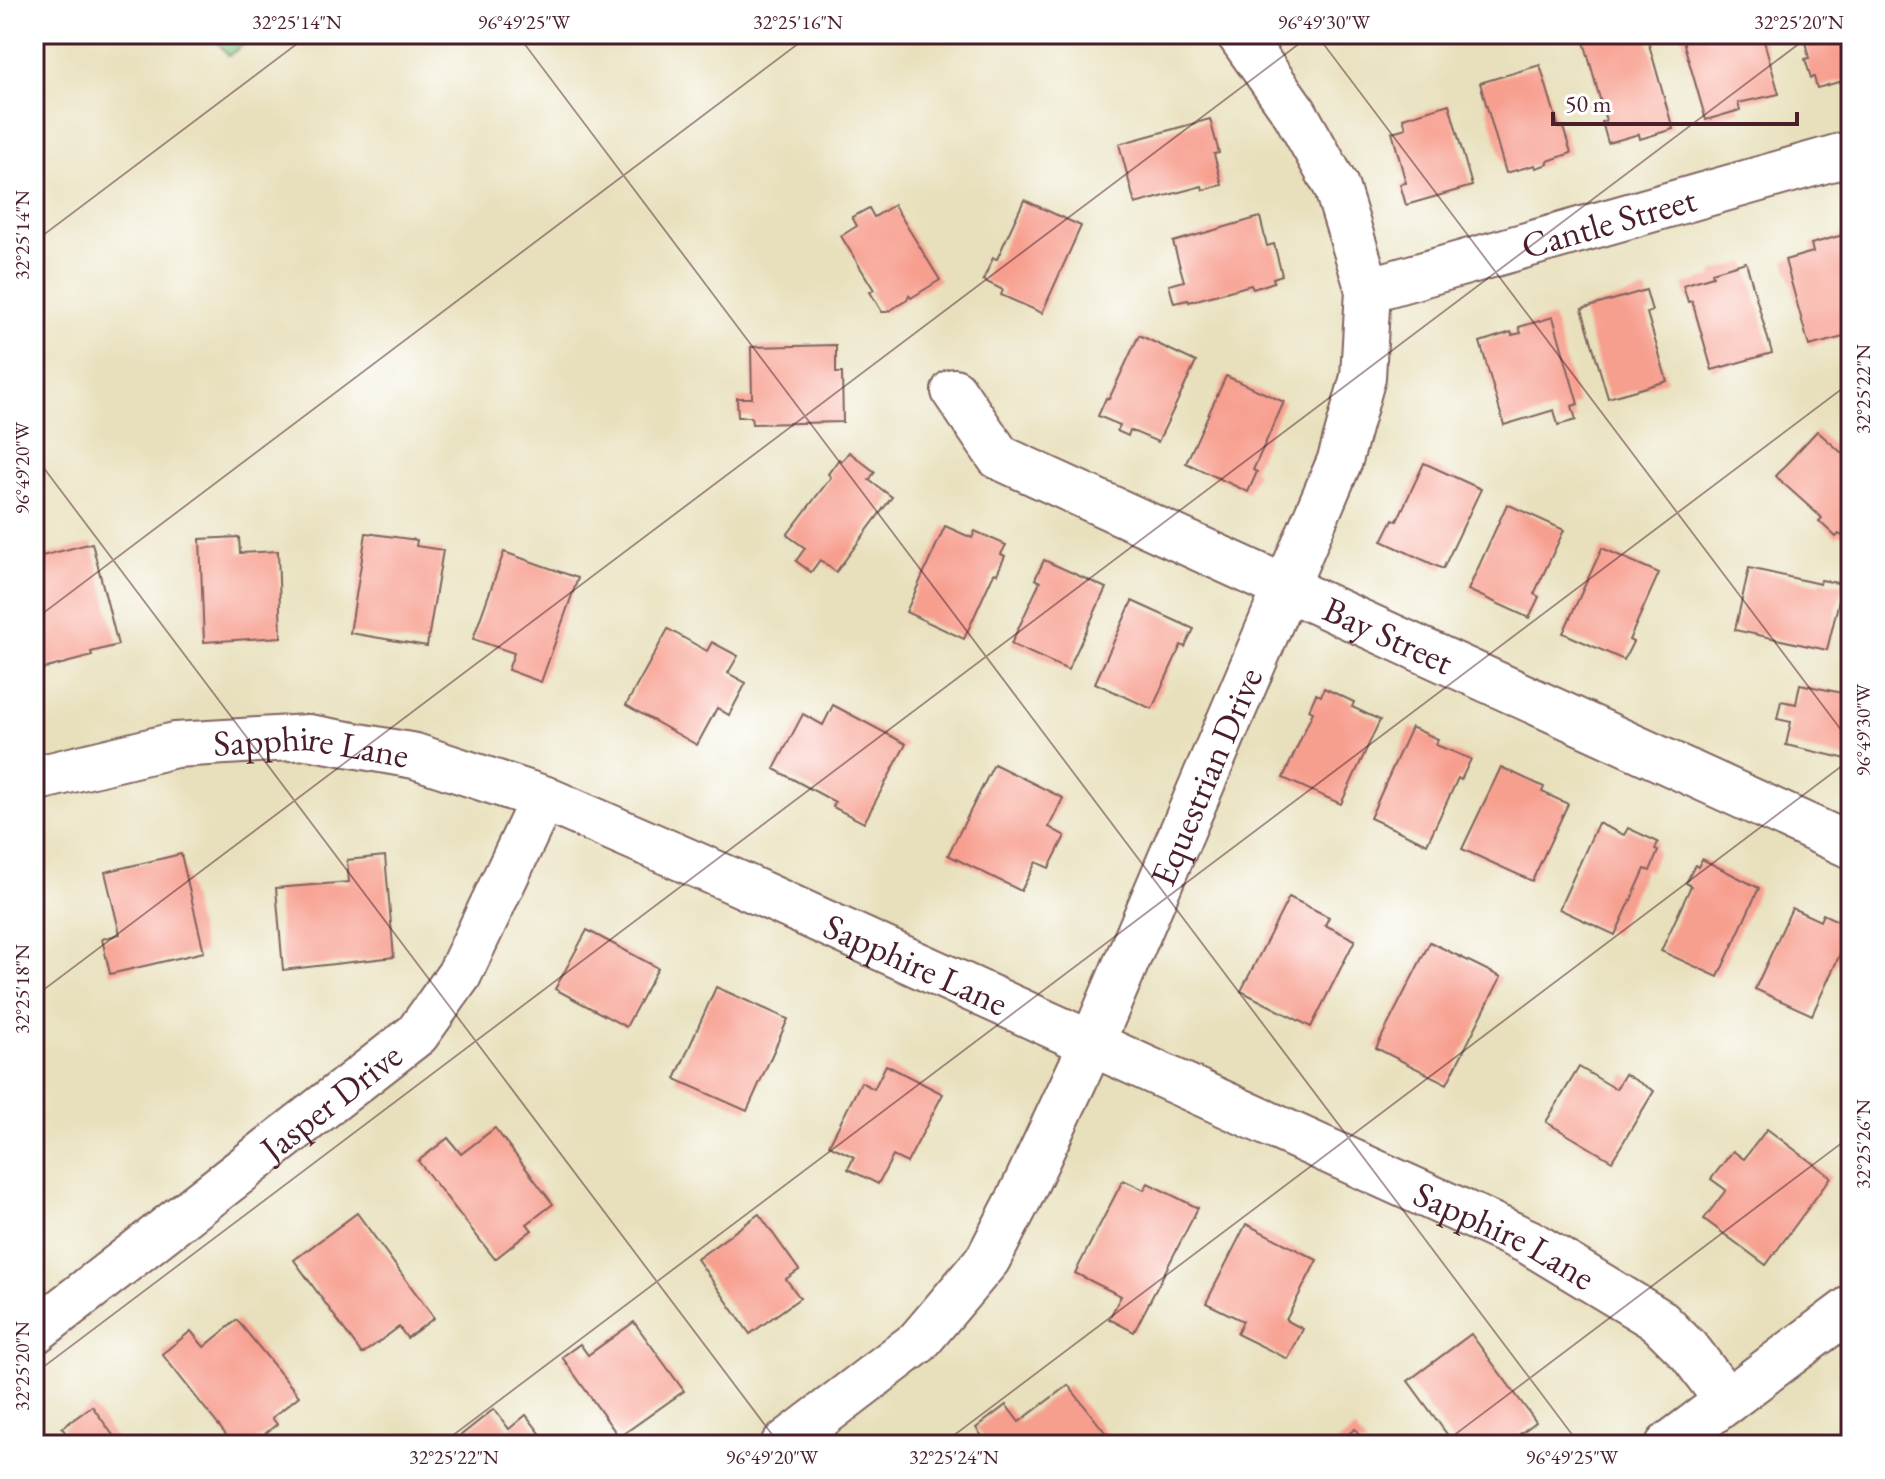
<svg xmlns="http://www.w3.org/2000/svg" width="1885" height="1479" font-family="'EB Garamond',serif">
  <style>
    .green { fill: #86cb84; stroke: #687558; stroke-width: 2 }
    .building { fill: #f79f8f }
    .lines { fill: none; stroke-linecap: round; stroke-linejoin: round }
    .minor-casing { stroke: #81635e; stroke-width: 48 }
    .minor { stroke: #fff; stroke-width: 44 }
    .ticks { fill: none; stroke: #4a1f2b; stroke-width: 2; stroke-opacity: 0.45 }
    .labels { text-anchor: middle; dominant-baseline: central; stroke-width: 7; stroke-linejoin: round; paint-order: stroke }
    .street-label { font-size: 36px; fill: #4a1f2b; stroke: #fff }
    .neatline { fill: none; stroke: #4a1f2b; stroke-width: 3 }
    .ticks-label { font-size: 20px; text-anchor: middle; fill: #4a1f2b }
  </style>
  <rect width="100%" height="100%" fill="#fff"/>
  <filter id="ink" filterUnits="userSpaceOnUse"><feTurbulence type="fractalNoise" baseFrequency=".0125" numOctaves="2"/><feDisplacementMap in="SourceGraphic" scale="16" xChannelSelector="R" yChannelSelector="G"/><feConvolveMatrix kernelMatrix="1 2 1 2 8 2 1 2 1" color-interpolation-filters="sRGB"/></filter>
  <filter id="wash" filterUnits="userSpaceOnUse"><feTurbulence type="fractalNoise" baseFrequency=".006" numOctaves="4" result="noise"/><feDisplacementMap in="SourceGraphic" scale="32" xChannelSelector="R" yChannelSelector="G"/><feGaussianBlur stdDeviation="1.8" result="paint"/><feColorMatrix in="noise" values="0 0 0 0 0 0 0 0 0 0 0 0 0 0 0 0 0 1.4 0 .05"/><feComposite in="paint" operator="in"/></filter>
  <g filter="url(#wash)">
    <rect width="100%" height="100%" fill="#e8e0bc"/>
    <!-- green -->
    <polygon class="green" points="212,34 258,34 228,56"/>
    <g id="blocks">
      <!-- building -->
      <g class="building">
        <polygon points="1582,34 1646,34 1673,129 1640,139 1639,134 1608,143 1602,122 1606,121"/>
        <polygon points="1681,34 1762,34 1779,94 1738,103 1740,110 1706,120"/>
        <polygon points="1803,34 1851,34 1851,68 1847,69 1850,79 1817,88 1814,77 1811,78 1805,59 1809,58"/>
        <polygon points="1540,65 1559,128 1563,127 1571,153 1548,161 1548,164 1536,168 1535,165 1506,173 1480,83"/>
        <polygon points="1449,104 1472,186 1406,205 1400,184 1406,183 1392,132 1406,128 1403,118"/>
        <polygon points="1210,119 1219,153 1214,154 1222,185 1203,190 1202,186 1135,204 1119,144"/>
        <polygon points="1024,200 1081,226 1042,313 1001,295 1003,290 983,280 993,258 997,259"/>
        <polygon points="894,205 940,280 911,298 909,295 907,300 887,312 882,312 870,292 874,290 841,236 857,226 852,217 869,208 874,217"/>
        <polygon points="1260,217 1267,246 1274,244 1282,275 1273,278 1274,282 1253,289 1251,285 1189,302 1188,300 1174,303 1169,285 1184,281 1173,242"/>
        <polygon points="1843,235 1846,244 1850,243 1851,247 1851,335 1809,346 1785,260 1813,252 1811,244"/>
        <polygon points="1746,262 1772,353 1712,370 1692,301 1688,302 1683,285 1713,276 1712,272"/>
        <polygon points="1646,290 1652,311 1647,313 1667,381 1608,398 1582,309"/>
        <polygon points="1553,317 1578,404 1572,406 1576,420 1558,425 1554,410 1504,425 1480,342 1511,332 1512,335 1521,333 1519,327"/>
        <polygon points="1139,335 1196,362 1158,442 1130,430 1128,436 1117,431 1120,425 1098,416 1106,398 1109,399"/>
        <polygon points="836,345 836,373 842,373 843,422 752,424 751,417 738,417 737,398 752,398 751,347"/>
        <polygon points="1226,376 1284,402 1253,470 1257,472 1248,492 1186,463"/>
        <polygon points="1817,431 1851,461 1851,526 1842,536 1839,534 1836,537 1819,521 1822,518 1775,476"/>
        <polygon points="849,452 875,472 869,480 892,497 836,572 820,560 811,572 796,561 805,548 787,535 831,477 828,474 839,459 842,461"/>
        <polygon points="1424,463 1481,489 1443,569 1382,541 1393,519 1397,521"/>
        <polygon points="1507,504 1564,530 1534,594 1539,597 1529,618 1468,590"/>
        <polygon points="945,526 972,538 975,531 1006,545 1001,554 1005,556 997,574 994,573 964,639 906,612"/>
        <polygon points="366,533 417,540 416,546 443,550 427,646 350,633"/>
        <polygon points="239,537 240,553 278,551 281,637 204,642 200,539"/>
        <polygon points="92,543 118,645 91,652 92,656 43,669 34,632 34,558"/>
        <polygon points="1602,548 1659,573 1629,640 1633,642 1624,660 1563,633"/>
        <polygon points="504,552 578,578 541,682 508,670 514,653 473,639"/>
        <polygon points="1044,560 1106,588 1068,670 1011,644 1040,582 1035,579"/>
        <polygon points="1749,568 1820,584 1821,580 1843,584 1827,650 1735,630"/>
        <polygon points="1132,601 1194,629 1185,647 1181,645 1152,709 1095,683"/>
        <polygon points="668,629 707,651 712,642 738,656 728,673 746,683 729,715 717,708 697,745 626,705"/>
        <polygon points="1800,684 1851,695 1851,760 1786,745 1791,722 1777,719 1781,701 1796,704"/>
        <polygon points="1324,688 1354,702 1352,707 1380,720 1341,804 1283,778 1313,712 1309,710 1316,694 1321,696"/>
        <polygon points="833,705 906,744 864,823 833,807 835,802 774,769 803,714 823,725"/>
        <polygon points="1411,727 1438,739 1436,745 1471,759 1461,780 1458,778 1427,844 1370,818"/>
        <polygon points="994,764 1063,798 1049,827 1065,836 1049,868 1036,862 1021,891 948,855"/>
        <polygon points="1501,767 1544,787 1542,792 1568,804 1532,881 1462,849"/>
        <polygon points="1598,823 1624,835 1628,828 1658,842 1655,850 1658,851 1650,871 1645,869 1615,935 1559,909"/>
        <polygon points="181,854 204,952 110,974 102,939 120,934 105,872"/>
        <polygon points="385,856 394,957 283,970 276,888 349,882 347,860"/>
        <polygon points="1702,859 1759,888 1718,977 1661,951 1691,886 1686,883 1695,865 1698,867"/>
        <polygon points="1289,897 1329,917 1325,925 1355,940 1311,1027 1241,991"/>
        <polygon points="1792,908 1820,921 1823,914 1851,927 1849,934 1851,940 1845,953 1841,952 1812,1015 1755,989"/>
        <polygon points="587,930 658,968 626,1027 555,989"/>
        <polygon points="1430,942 1501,977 1447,1084 1376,1048"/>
        <polygon points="716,987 788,1019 747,1111 675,1079"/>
        <polygon points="886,1065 943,1094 907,1163 893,1156 878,1184 848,1169 854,1157 829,1145 861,1082 874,1089"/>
        <polygon points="1579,1067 1616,1089 1625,1074 1654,1091 1612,1161 1546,1122"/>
        <polygon points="495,1128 553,1204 527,1224 532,1230 495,1259 418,1161 448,1138 461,1154"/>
        <polygon points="1767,1129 1831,1177 1766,1265 1704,1219 1726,1190 1711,1179 1733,1151 1744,1159"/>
        <polygon points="1123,1180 1144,1190 1148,1183 1198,1208 1134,1332 1109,1319 1121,1296 1075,1273"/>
        <polygon points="357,1213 434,1318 407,1338 399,1327 362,1354 294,1260"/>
        <polygon points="759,1214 799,1270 786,1279 800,1298 750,1334 697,1259"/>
        <polygon points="1246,1224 1317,1260 1286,1320 1303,1329 1288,1359 1237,1334 1243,1321 1206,1303"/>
        <polygon points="237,1320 299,1396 272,1418 277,1424 251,1445 234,1445 162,1354 191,1331 204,1347"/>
        <polygon points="634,1322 684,1391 619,1437 562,1357 580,1344 588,1355"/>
        <polygon points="1471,1334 1536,1422 1505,1445 1455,1445 1408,1381"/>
        <polygon points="1068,1385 1115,1445 989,1445 976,1428 1006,1405 1019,1422"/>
        <polygon points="92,1406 120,1445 69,1445 73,1443 62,1428"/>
        <polygon points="494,1409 509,1429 526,1415 549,1445 459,1445 455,1440"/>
        <polygon points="1355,1429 1367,1445 1334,1445"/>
        <polygon points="1851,1431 1851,1445 1834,1445"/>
      </g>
    </g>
  </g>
  <g filter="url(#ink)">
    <use href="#blocks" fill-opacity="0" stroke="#81635e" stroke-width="2"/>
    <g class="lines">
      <!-- minor casing -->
      <g class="minor-casing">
        <g id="minor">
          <path id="s1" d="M1368,290l483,-137"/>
          <path id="s2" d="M954,391l45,66 852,389"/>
          <path id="s3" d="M34,779l141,-34 133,-8 107,19 128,42 186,81 800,363 129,78 33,33 36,48"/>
          <path id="s4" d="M34,1332l383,-298 42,-59 84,-177"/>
          <path id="s5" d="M783,1445l135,-103 70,-83 31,-60 73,-156 248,-583 23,-83 5,-87 -32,-104 -41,-73 -56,-79"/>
          <polyline points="1668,1445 1851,1308"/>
        </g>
      </g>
      <!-- minor -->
      <use href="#minor" class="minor"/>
    </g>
  </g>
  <!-- ticks -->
  <path class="ticks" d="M517,34l1063,1411M1316,34l535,709M34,242l276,-208M34,455l746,990M34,620l777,-586M34,997l1278,-963M34,1374l1778,-1340M440,1445l1411,-1063M941,1445l910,-686M1441,1445l410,-309"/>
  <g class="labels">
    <!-- street labels -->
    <g class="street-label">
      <text stroke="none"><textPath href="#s1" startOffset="250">Cantle Street</textPath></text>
      <text stroke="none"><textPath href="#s2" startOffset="508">Bay Street</textPath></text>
      <text stroke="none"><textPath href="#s3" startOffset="282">Sapphire Lane</textPath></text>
      <text stroke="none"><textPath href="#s5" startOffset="808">Equestrian Drive</textPath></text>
      <text stroke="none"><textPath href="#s3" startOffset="930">Sapphire Lane</textPath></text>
      <text stroke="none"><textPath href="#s4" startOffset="376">Jasper Drive</textPath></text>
      <text stroke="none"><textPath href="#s3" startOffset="1578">Sapphire Lane</textPath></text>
    </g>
  </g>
  <!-- margin -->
  <rect width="1885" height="1479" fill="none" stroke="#fff" stroke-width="88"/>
  <!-- scale -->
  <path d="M1553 112v12h244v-12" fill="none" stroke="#4a1f2b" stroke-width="4"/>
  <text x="1565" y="112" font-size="24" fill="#4a1f2b" stroke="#ffffff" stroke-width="6" paint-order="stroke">50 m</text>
  <rect x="44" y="44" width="1797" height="1391" class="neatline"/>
  <g class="ticks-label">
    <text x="297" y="29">32°25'14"N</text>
    <text x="524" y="29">96°49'25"W</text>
    <text x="798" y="29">32°25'16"N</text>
    <text x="1324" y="29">96°49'30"W</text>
    <text x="1799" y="29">32°25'20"N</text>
    <text transform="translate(22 235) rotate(-90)" y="7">32°25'14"N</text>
    <text transform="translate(1863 389) rotate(-90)" y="7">32°25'22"N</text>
    <text transform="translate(22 468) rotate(-90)" y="7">96°49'20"W</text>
    <text transform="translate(1863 730) rotate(-90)" y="7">96°49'30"W</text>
    <text transform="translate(22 989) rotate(-90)" y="7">32°25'18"N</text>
    <text transform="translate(1863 1144) rotate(-90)" y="7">32°25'26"N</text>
    <text transform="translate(22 1366) rotate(-90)" y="7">32°25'20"N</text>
    <text x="454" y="1464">32°25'22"N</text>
    <text x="772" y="1464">96°49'20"W</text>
    <text x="954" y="1464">32°25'24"N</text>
    <text x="1572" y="1464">96°49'25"W</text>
  </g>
</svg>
